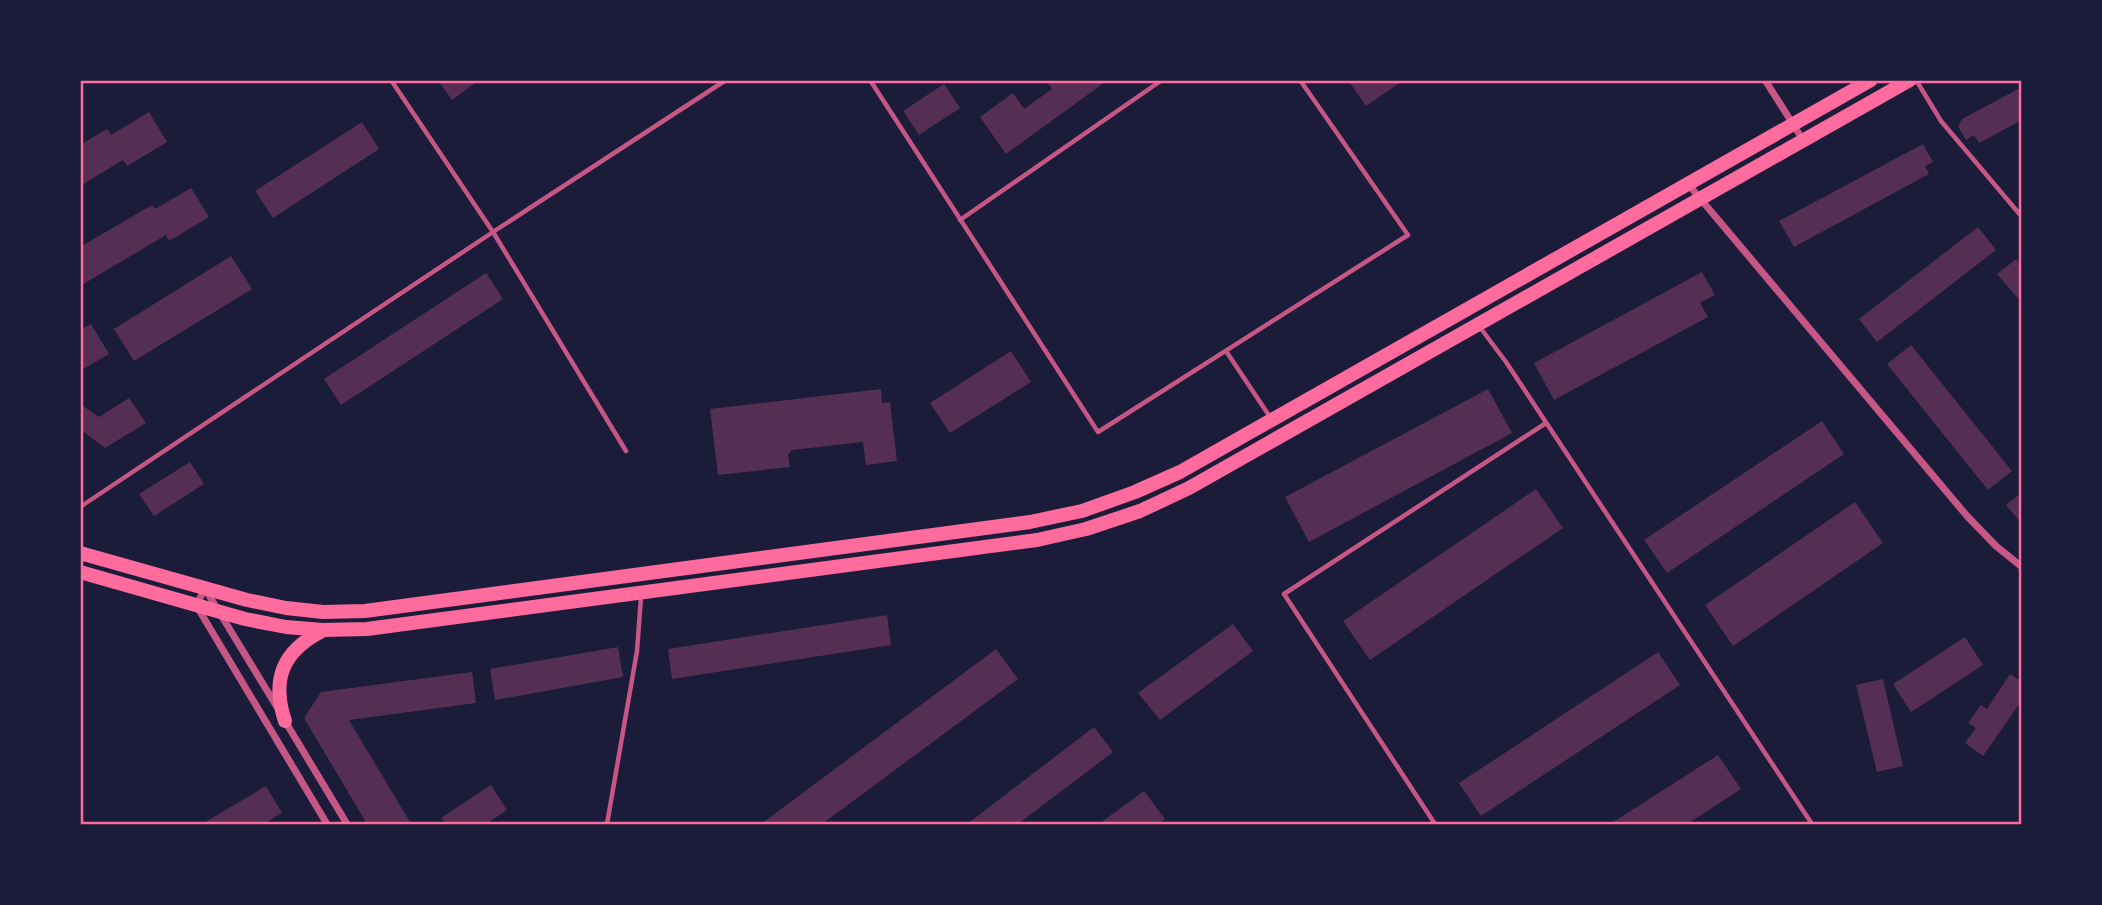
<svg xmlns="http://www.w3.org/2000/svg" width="2102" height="905" font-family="Figtree,sans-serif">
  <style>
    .building { fill: #542f53 }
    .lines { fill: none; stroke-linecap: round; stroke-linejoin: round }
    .service { stroke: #c65784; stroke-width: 4.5 }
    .minor { stroke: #c65784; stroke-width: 7 }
    .trunk { stroke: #ff6b9d; stroke-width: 14 }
    .neatline { fill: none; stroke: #ff6b9d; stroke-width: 2.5 }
  </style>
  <rect width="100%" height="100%" fill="#1b1b3a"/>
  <!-- building -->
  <g class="building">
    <polygon points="438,80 479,80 452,100"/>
    <polygon points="1046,80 1108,80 1006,154 980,117 1013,93 1024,109 1052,89"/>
    <polygon points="1348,80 1404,80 1366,106"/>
    <polygon points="944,84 960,108 919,135 903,111"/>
    <polygon points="2022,87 2022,120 1979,143 1974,135 1966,140 1958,126 1962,119"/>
    <polygon points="149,112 167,142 127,166 123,160 80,186 80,145 107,129 111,135"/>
    <polygon points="362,122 379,149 273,218 255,191"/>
    <polygon points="1923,144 1933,162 1925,166 1929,174 1794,247 1779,221"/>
    <polygon points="191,188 209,217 169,241 166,235 80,286 80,247 152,205 155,209"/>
    <polygon points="1978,227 1996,250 1877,342 1859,319"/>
    <polygon points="231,256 252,289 134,361 114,329"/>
    <polygon points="2016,259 2022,266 2022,303 1997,274"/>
    <polygon points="1702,272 1715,295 1700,303 1708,317 1554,400 1534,363"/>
    <polygon points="486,273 503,299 341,405 324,379"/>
    <polygon points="91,324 109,354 80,371 80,330"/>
    <polygon points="1911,345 2012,471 1988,490 1887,364"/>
    <polygon points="1011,351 1031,382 950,433 930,403"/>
    <polygon points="881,389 882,403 890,402 897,461 866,465 863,442 792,450 788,455 790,467 718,475 710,409"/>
    <polygon points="1488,389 1512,433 1309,542 1285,497"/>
    <polygon points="129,398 146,423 105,448 80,429 80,404 99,417"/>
    <polygon points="1822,421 1844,454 1667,573 1644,540"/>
    <polygon points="190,462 204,484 154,516 139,494"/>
    <polygon points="1536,489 1563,528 1370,660 1343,621"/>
    <polygon points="2022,492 2022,524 2006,505"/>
    <polygon points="1855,502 1883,543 1733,646 1705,605"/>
    <polygon points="887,615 891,645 672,679 668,649"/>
    <polygon points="1233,624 1253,651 1160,720 1138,693"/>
    <polygon points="1965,637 1983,665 1911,712 1893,684"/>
    <polygon points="618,647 623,677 495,700 490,669"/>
    <polygon points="996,649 1018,679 822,824 761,824"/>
    <polygon points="1658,652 1680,685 1481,816 1459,783"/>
    <polygon points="472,672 476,703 349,720 410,822 406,824 367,824 304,718 321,692"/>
    <polygon points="2010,674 2022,682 2022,700 1983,756 1965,743 1976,728 1968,723 1981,705 1987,709"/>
    <polygon points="1883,679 1903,766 1877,772 1856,685"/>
    <polygon points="1094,727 1113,752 1018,824 967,824"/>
    <polygon points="1718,755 1741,789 1687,824 1610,824"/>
    <polygon points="491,785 507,810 486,824 446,824 441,818"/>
    <polygon points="266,786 282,813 263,824 202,824"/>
    <polygon points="1144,791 1165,819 1158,824 1099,824"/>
  </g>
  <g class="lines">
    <!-- service -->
    <g class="service">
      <polyline points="391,80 493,232 626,451"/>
      <polyline points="870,80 1098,432 1408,235 1300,80"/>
      <polyline points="1916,80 1941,121 2022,217"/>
      <polyline points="960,220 1162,80"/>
      <polyline points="1479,326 1506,362 1812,824"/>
      <polyline points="1226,351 1270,417"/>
      <polyline points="80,507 493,232 726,80"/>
      <polyline points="607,824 637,651 641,597"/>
      <polyline points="1435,824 1284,594 1546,423"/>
    </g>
    <!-- minor -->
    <g class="minor">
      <polyline points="1765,80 1803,140"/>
      <polyline points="1688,184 1967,516 1996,546 2022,567"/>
      <polyline points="205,589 196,605 327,824"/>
      <polyline points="207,592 277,707"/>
      <polyline points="285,721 347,824"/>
    </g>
    <!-- trunk -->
    <g class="trunk">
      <polyline points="80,553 247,600 286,608 323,612 365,611 1030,522 1082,511 1135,492 1180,472 1871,80"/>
      <polyline points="80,572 245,619 286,627 323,630 367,629 1037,540 1086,529 1140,511 1189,488 1910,80"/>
      <path d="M285,721c-14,-42 -2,-70 37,-90"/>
    </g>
  </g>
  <!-- border -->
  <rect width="2102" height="905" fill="none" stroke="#1b1b3a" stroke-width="164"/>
  <rect x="82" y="82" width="1938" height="741" class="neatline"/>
</svg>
